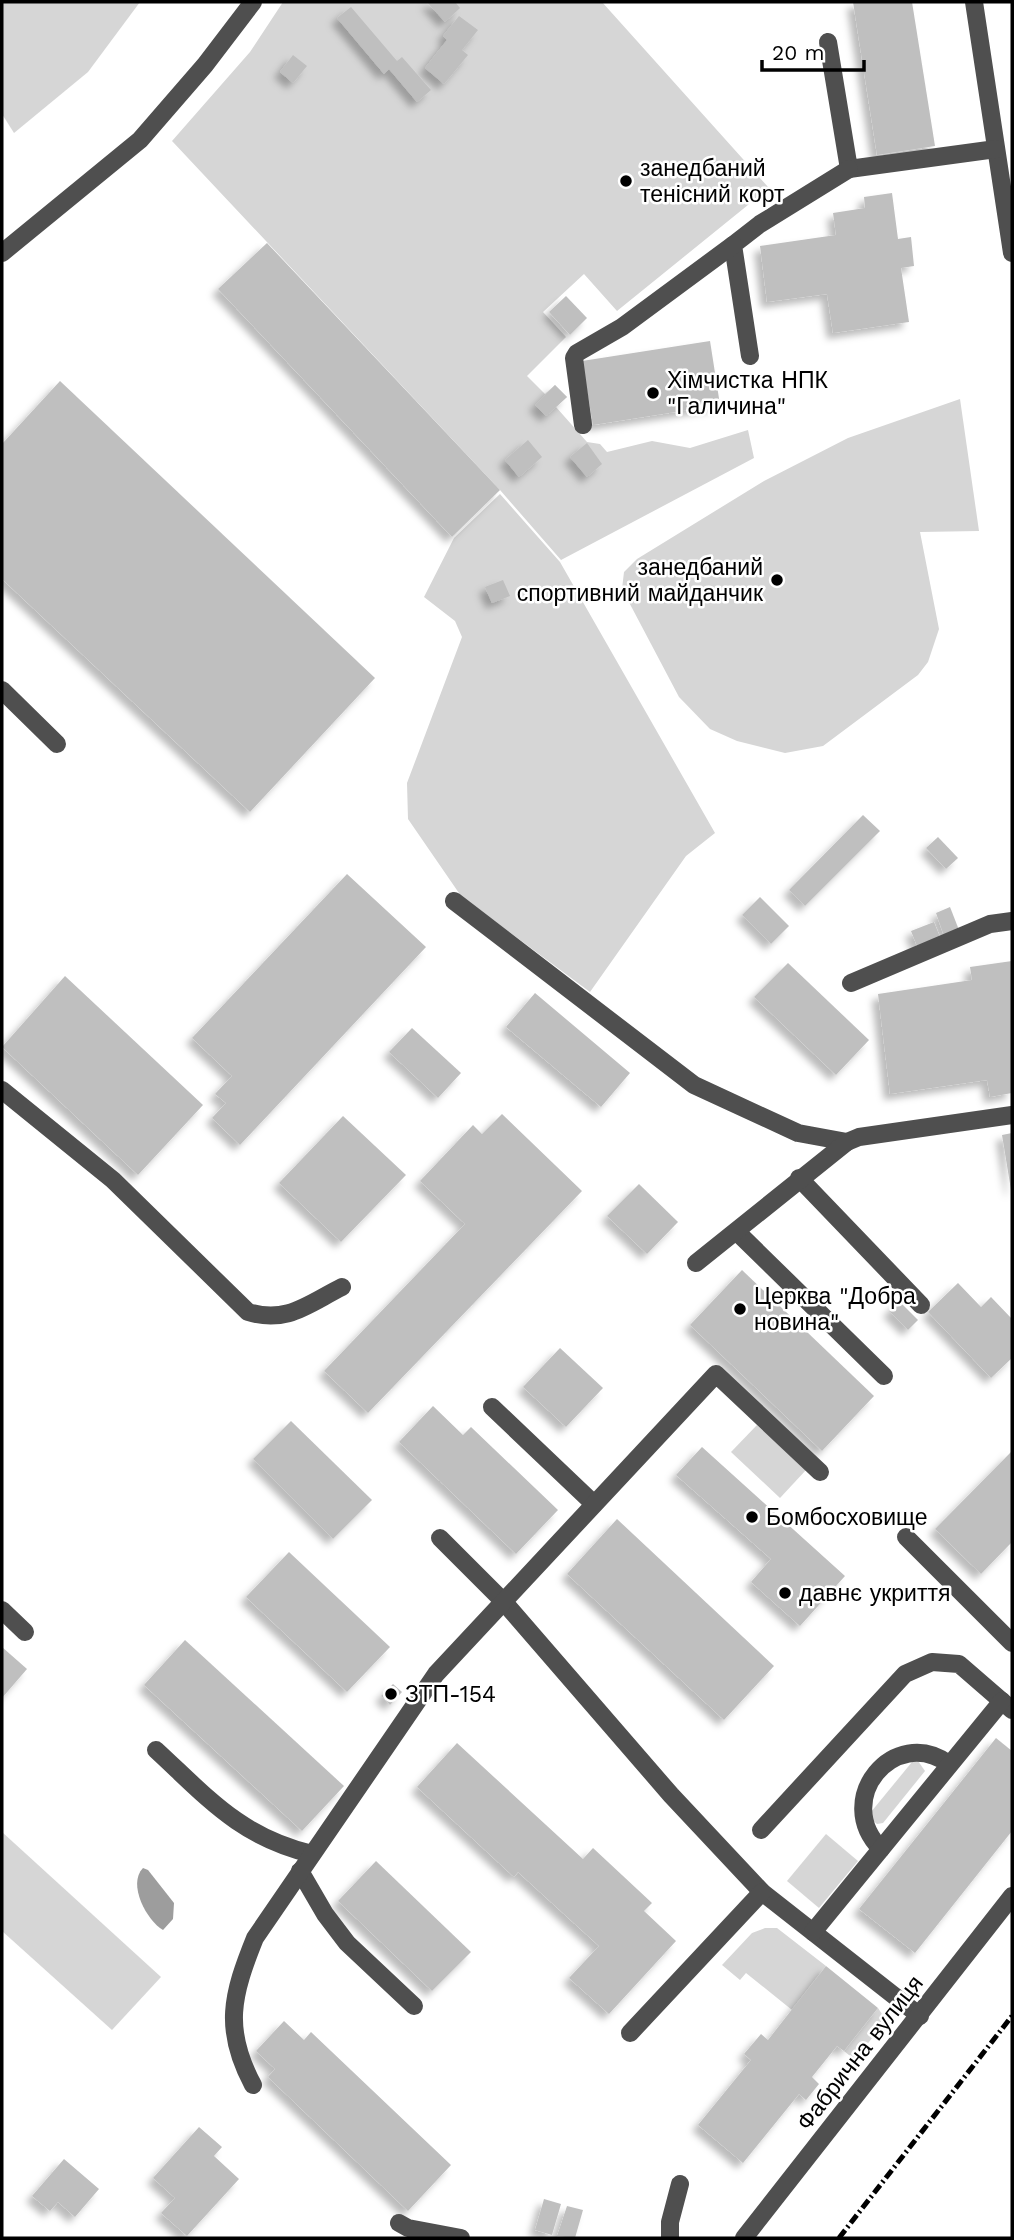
<svg xmlns="http://www.w3.org/2000/svg" width="1014" height="2240" font-family="'Work Sans',sans-serif">
  <style>
    .green { fill: #d6d6d6 }
    .water { fill: #9d9d9d }
    .building { fill: #bfbfbf; filter: url(#shadow) }
    .lines { fill: none; stroke-linecap: round; stroke-linejoin: round }
    .minor { stroke: #4f4f4f; stroke-width: 18 }
    .rail { stroke: #000; stroke-width: 5; stroke-dasharray: 10 3.5 2 3.5; stroke-linecap: butt }
    .poi-dot { fill: #000; stroke: #fff; stroke-width: 2.5 }
    .labels { text-anchor: middle; dominant-baseline: central; stroke-width: 5; stroke-linejoin: round; paint-order: stroke }
    .poi-label { font-size: 23px; fill: #000; stroke: #fff; text-anchor: start }
    .street-label { font-size: 23px; fill: #000; stroke: #fff }
  </style>
  <defs>
    <filter id="shadow"><feDropShadow dx="-6" dy="6" stdDeviation="3.5" flood-color="#0004"/></filter>
  </defs>
  <rect width="100%" height="100%" fill="#fff"/>
  <!-- green -->
  <g class="green">
    <polygon points="2,2 140,2 88,72 14,133 2,114"/>
    <polygon points="283,2 602,2 769,188 617,311 584,274 543,312 566,337 527,376 545,394 555,385 567,397 556,407 587,442 600,444 607,452 652,441 690,448 748,430 754,458 561,560 500,490 172,141 250,52"/>
    <polygon points="960,399 979,531 920,532 939,629 928,662 918,675 823,746 785,753 737,741 710,729 679,697 622,589 624,572 637,559 764,481 848,438"/>
    <polygon points="500,494 560,562 715,833 686,856 590,992 461,896 408,819 407,783 462,637 455,621 424,597 454,538"/>
    <polygon points="757,1425 806,1470 780,1498 731,1452"/>
    <polygon points="918,1761 925,1771 883,1823 877,1824 871,1819 871,1812 912,1762"/>
    <polygon points="2,1832 161,1977 112,2030 2,1931"/>
    <polygon points="826,1834 858,1861 819,1908 787,1881"/>
    <polygon points="765,1928 777,1928 826,1966 792,2010 746,1973 740,1980 722,1965 752,1933"/>
    <polygon points="878,2008 886,2020 855,2060 844,2051"/>
  </g>
  <!-- water -->
  <path class="water" d="M143,1868l5,2 26,33 -1,16 -10,11c-16,-9 -36,-46 -20,-62z"/>
  <!-- building -->
  <g class="building">
    <polygon points="427,2 455,2 460,8 445,22"/>
    <polygon points="853,2 912,2 935,146 877,155"/>
    <polygon points="351,7 397,61 402,57 431,90 417,102 389,69 384,74 337,18"/>
    <polygon points="459,16 478,30 462,50 468,55 444,84 425,68 447,40 443,36"/>
    <polygon points="293,55 307,66 293,83 280,72"/>
    <polygon points="892,193 898,239 911,237 914,266 901,268 909,322 833,333 827,294 767,302 760,246 836,235 833,213 865,208 864,197"/>
    <polygon points="267,243 500,490 452,537 218,289"/>
    <polygon points="566,296 587,318 570,335 549,312"/>
    <polygon points="710,341 720,405 593,425 582,361"/>
    <polygon points="60,381 375,678 250,812 2,579 2,444"/>
    <polygon points="555,385 567,397 546,416 535,405"/>
    <polygon points="528,440 542,457 519,477 505,460"/>
    <polygon points="587,443 602,464 587,477 570,457"/>
    <polygon points="503,580 510,596 492,603 485,587"/>
    <polygon points="863,815 880,831 805,906 789,890"/>
    <polygon points="938,837 958,858 946,869 926,848"/>
    <polygon points="347,874 426,947 240,1145 212,1118 226,1103 215,1094 232,1076 192,1038"/>
    <polygon points="760,897 789,926 771,944 742,915"/>
    <polygon points="950,907 959,930 944,936 936,913"/>
    <polygon points="934,922 940,937 917,946 911,931"/>
    <polygon points="1012,961 1012,1093 990,1097 987,1080 890,1094 878,994 972,980 970,967"/>
    <polygon points="788,963 869,1040 836,1075 754,997"/>
    <polygon points="65,976 203,1105 138,1175 2,1047"/>
    <polygon points="535,993 630,1073 601,1107 506,1027"/>
    <polygon points="412,1028 461,1073 438,1098 389,1052"/>
    <polygon points="502,1114 582,1191 368,1413 324,1371 465,1224 420,1181 473,1125 482,1134"/>
    <polygon points="343,1116 406,1175 341,1242 279,1183"/>
    <polygon points="1012,1133 1012,1190 1011,1190 1002,1135"/>
    <polygon points="639,1184 678,1222 647,1254 607,1216"/>
    <polygon points="742,1270 874,1396 822,1451 690,1325"/>
    <polygon points="958,1283 981,1307 991,1297 1012,1319 1012,1358 991,1378 928,1312"/>
    <polygon points="899,1301 918,1320 908,1330 889,1311"/>
    <polygon points="560,1348 603,1388 566,1427 523,1387"/>
    <polygon points="433,1406 463,1435 471,1427 558,1510 516,1554 399,1442"/>
    <polygon points="291,1421 372,1500 333,1539 253,1459"/>
    <polygon points="702,1447 845,1576 800,1626 751,1582 771,1559 676,1475"/>
    <polygon points="1012,1451 1012,1542 981,1574 935,1529"/>
    <polygon points="617,1519 774,1666 724,1720 567,1574"/>
    <polygon points="289,1552 390,1647 347,1692 246,1597"/>
    <polygon points="185,1640 344,1786 302,1831 144,1685"/>
    <polygon points="2,1647 27,1669 2,1698"/>
    <polygon points="393,1684 402,1692 390,1705 381,1696"/>
    <polygon points="996,1738 1012,1751 1012,1831 915,1953 859,1909"/>
    <polygon points="457,1743 583,1859 593,1848 652,1903 644,1911 676,1941 609,2014 569,1978 599,1946 518,1872 514,1877 417,1787"/>
    <polygon points="376,1861 471,1952 432,1991 338,1901"/>
    <polygon points="826,1966 878,2008 844,2051 837,2046 812,2077 819,2084 806,2100 799,2094 743,2163 698,2125 751,2060 744,2054 761,2034 768,2040"/>
    <polygon points="284,2021 304,2040 311,2032 451,2165 408,2211 268,2077 275,2069 256,2051"/>
    <polygon points="199,2127 222,2147 214,2156 239,2179 187,2236 161,2213 175,2198 153,2178"/>
    <polygon points="64,2159 99,2189 75,2217 58,2202 50,2211 32,2196"/>
    <polygon points="544,2199 561,2204 552,2235 535,2230"/>
    <polygon points="567,2206 583,2210 575,2238 557,2236"/>
  </g>
  <g class="lines">
    <!-- minor -->
    <g class="minor">
      <polyline points="974,2 1012,253"/>
      <polyline points="828,42 849,169 996,149"/>
      <polyline points="2,253 140,140 205,65 253,2"/>
      <polyline points="750,356 733,245 760,224 849,169"/>
      <polyline points="583,425 574,358 577,353 622,327 733,245"/>
      <polyline points="2,690 57,744"/>
      <polyline points="454,901 694,1085 798,1133 847,1142"/>
      <polyline points="851,983 990,924 1012,921"/>
      <path d="M2,1090l111,90 135,132c39,12 60,-8 94,-25"/>
      <polyline points="799,1178 921,1305"/>
      <polyline points="737,1232 884,1376"/>
      <polyline points="696,1263 847,1142 859,1137 1012,1115"/>
      <polyline points="492,1407 594,1504"/>
      <polyline points="906,1537 1012,1643"/>
      <polyline points="440,1538 503,1601 671,1795 762,1892 920,2016"/>
      <polyline points="2,1610 25,1632"/>
      <path d="M156,1750c51,47 84,87 156,104"/>
      <polyline points="761,1830 905,1674 932,1662 959,1664 1012,1710"/>
      <path d="M881,1849c-49,-49 13,-125 68,-85"/>
      <polyline points="300,1871 325,1914 347,1943 414,2006"/>
      <polyline points="813,1932 1002,1701"/>
      <polyline points="630,2033 762,1892"/>
      <path d="M253,2085c-30,-56 -21,-90 2,-147l181,-264 280,-300 104,98"/>
      <polyline points="399,2223 408,2228 461,2238"/>
      <polyline points="670,2238 670,2222 680,2184"/>
      <polyline points="744,2238 1012,1896"/>
    </g>
    <!-- rail -->
    <polyline class="rail" points="839,2238 1012,2016"/>
  </g>
  <!-- markers -->
  <g class="poi-dot">
    <circle cx="626" cy="181" r="7"/>
    <circle cx="653" cy="393" r="7"/>
    <circle cx="777" cy="580" r="7"/>
    <circle cx="740" cy="1309" r="7"/>
    <circle cx="752" cy="1517" r="7"/>
    <circle cx="785" cy="1593" r="7"/>
    <circle cx="391" cy="1694" r="7"/>
  </g>
  <g class="labels">
    <!-- poi labels -->
    <g class="poi-label">
      <text x="640" y="168">занедбаний<tspan x="640" dy="26">тенісний корт</tspan></text>
      <text x="667" y="380">Хімчистка НПК<tspan x="667" dy="26">"Галичина"</tspan></text>
      <text x="763" y="567" text-anchor="end">занедбаний<tspan x="763" dy="26">спортивний майданчик</tspan></text>
      <text x="754" y="1296">Церква "Добра<tspan x="754" dy="26">новина"</tspan></text>
      <text x="766" y="1517">Бомбосховище</text>
      <text x="799" y="1593">давнє укриття</text>
      <text x="405" y="1694">ЗТП-154</text>
    </g>
    <!-- street labels -->
    <g class="street-label">
      <text transform="translate(860 2053) rotate(-52)">Фабрична вулиця</text>
    </g>
  </g>
  <!-- border -->
  <rect width="1014" height="2240" fill="none" stroke="#000000" stroke-width="7"/>
  <!-- scale -->
  <path d="M762 60v10h102v-10" fill="none" stroke="#000000" stroke-width="3.5"/>
  <text x="772" y="60" font-size="21" fill="#000000" stroke="#ffffff" stroke-width="5" paint-order="stroke">20 m</text>
</svg>
